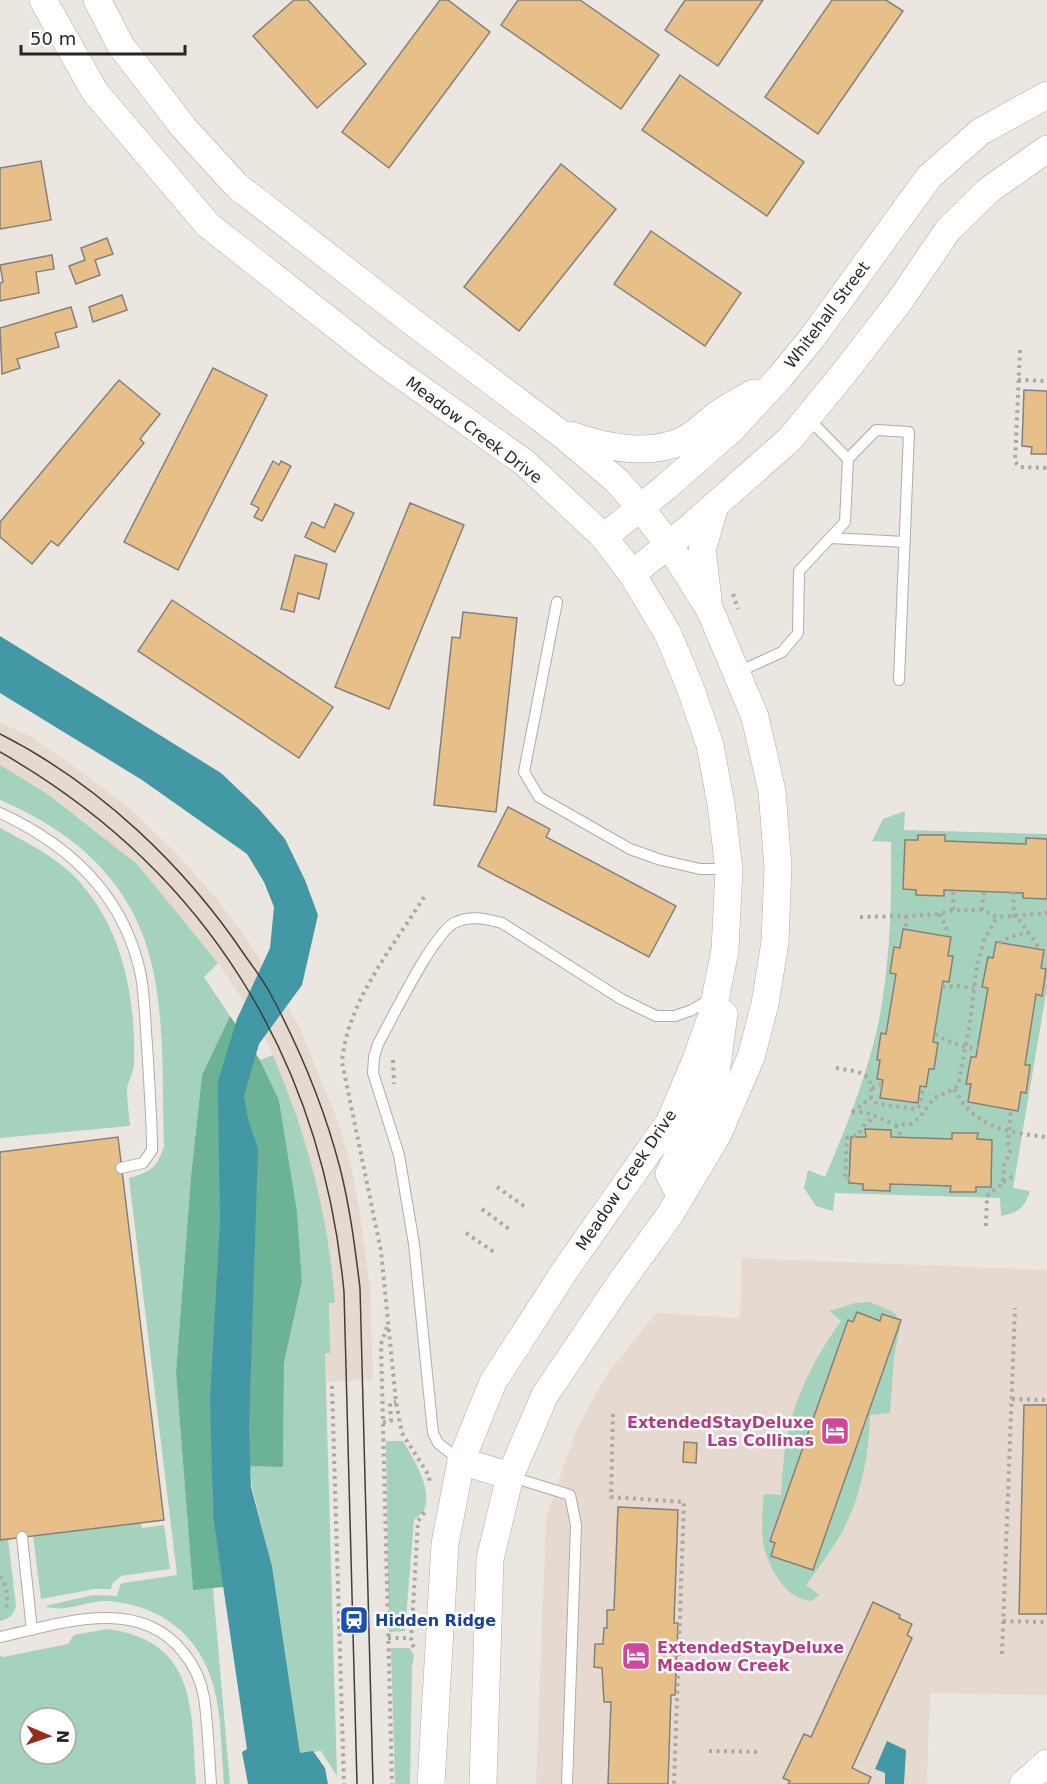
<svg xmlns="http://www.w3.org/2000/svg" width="1047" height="1784" font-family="'DejaVu Sans',sans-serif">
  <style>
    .built { fill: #e6dad0 }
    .green { fill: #a4d2bc; fill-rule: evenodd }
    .forest { fill: #6cb294 }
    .water { fill: #4299a5 }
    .building { fill: #e6c088; stroke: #84807b; stroke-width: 1.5 }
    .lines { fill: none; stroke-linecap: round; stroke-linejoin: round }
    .service-casing { stroke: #b1aba7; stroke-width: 12 }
    .tertiary-casing { stroke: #b1aba7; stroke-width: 28 }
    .path { stroke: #aca7a3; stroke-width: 4; stroke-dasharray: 3 4.5; stroke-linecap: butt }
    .service { stroke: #fff; stroke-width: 10 }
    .tertiary { stroke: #fff; stroke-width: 27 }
    .tram { stroke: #413e3c; stroke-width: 1.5 }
    .labels { text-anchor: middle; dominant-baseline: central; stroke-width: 5; stroke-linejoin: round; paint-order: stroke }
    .street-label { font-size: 16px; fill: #272523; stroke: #fff }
    .hotel-label { font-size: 16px; font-weight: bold; fill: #b23c85; stroke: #fff; text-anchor: end }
    .transit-label { font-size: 16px; font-weight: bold; fill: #164399; stroke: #fff; text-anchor: start }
  </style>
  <rect width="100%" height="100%" fill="#ece6e1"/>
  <!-- built -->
  <g class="built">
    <polygon points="0,722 31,737 86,775 130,809 174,851 215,897 251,945 298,1024 337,1119 351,1165 361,1219 370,1289 373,1380 326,1382 325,1353 330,1352 329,1303 334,1303 294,1107 269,1045 252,1014 218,963 100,834 49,795 0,765"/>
    <polygon points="742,1258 1047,1270 1047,1695 930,1693 927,1784 536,1784 546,1517 576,1431 605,1377 656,1313 740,1318"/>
  </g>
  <!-- green -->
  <g class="green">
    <path d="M0,765l49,30 88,69 81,99 -14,14 26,39 -28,59 -11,101 -15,197 17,216 20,-1 17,196h-6c-3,-31 -2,-66 -10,-96 -13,-52 -53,-83 -106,-87 -21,-1 -44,13 -63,5l48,-11 24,1 3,-11 3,-2 54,-8 -48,-397c21,-6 27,-9 35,-31 -2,-57 1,-117 -10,-173 -17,-88 -75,-140 -154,-174z"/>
    <path d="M905,811l-1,19 143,4v154l-34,200 17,3c-6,18 -11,21 -29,25l-1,-18 -165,-5 -2,18 -17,-5 -12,-18 4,-18 17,7c21,-49 41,-99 53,-152 12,-60 14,-122 13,-183l-19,-1 11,-22z"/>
    <path d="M0,828c26,14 52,27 73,47 49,49 63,121 61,188 0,10 -6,17 -7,26 0,12 2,25 3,37l-130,12z"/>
    <path d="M273,1055c35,83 55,158 62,248h-6l1,50h-5l12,423 -16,-25 -21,2 -28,-187 -20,-79 -2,-21 33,1 1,-104 18,-82 -5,-70 -18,-111 -19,-40z"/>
    <path d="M869,1302l14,5 13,7 4,12 -6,32 -4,55 -20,2c-1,42 -10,88 -32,124 -10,16 -21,31 -32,46l14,10 -9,6c-17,-3 -25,-10 -34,-24 -18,-27 -16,-51 -13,-83l17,1c1,-16 2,-32 4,-47 7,-46 29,-90 56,-127l-12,-10 26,-8z"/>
    <path d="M386,1441h17c11,20 30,46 21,70l-10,9 -9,111 -16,1z"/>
    <polygon points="141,1523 142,1528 164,1525 170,1569 121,1576 112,1584 111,1589 94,1589 41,1599 33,1536"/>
    <path d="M8,1539l8,67c-3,10 -6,12 -16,15v-81z"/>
    <path d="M107,1629c92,12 84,83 89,155h-196v-128l3,1 65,-13 6,-9zM30,1718h36v36h-36z"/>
    <polygon points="391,1648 409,1648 414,1655 412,1668 410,1784 395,1784"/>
  </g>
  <!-- forest -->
  <polygon class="forest" points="230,1016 260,1060 279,1100 297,1211 302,1281 284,1363 283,1467 212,1465 213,1517 224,1587 193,1590 176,1373 191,1176 202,1075"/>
  <!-- water -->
  <g class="water">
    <polygon points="0,636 221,773 259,809 285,839 305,880 318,915 302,985 259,1044 244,1096 248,1119 258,1149 249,1428 251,1487 272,1566 300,1753 313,1751 325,1768 328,1784 248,1784 242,1752 247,1749 213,1517 210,1399 220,1221 218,1103 218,1081 237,1019 270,948 274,907 264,882 247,854 142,780 0,693"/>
    <polygon points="887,1741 906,1750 904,1784 885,1784 885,1773 875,1769"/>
  </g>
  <!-- building -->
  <g class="building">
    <polygon points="294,0 308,0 366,64 317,108 253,36"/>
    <polygon points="440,0 448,0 490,32 389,168 342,132"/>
    <polygon points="518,0 580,0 659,55 621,109 501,25"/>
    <polygon points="685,0 763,0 718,66 665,30"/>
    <polygon points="832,0 886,0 903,11 818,134 765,97"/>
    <polygon points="680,75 804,162 767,216 642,130"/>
    <polygon points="41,161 51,220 0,229 0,168"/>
    <polygon points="561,164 616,209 519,331 464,287"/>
    <polygon points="651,231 741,293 705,346 614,284"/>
    <polygon points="107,238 113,254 95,260 100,275 76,284 69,266 85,260 81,248"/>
    <polygon points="52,255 54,269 36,272 39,293 0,301 0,283 3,282 0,265"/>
    <polygon points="122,295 127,310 93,322 89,307"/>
    <polygon points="71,307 77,327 55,333 59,347 17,359 20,368 2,374 0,328"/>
    <polygon points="213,368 267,395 178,570 124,542"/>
    <polygon points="119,380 160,414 140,439 144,443 58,546 51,541 32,564 0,537 0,522"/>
    <polygon points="1024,390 1047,391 1047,454 1031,454 1032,447 1022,446"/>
    <polygon points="273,461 279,465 281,461 291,466 262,521 254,517 259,508 251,504"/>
    <polygon points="410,503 464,525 389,709 335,687"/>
    <polygon points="335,504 354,513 335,552 305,537 312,522 324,528"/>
    <polygon points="295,555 327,564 319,599 298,593 294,612 281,609"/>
    <polygon points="172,600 333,707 299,758 138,651"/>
    <polygon points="463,612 517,618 496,812 434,805 452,637 460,638"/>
    <polygon points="508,807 550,829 546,837 676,906 649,957 478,866"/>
    <polygon points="918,835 945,835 945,841 1026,844 1026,838 1047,839 1047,899 1023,898 1023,893 944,890 944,896 916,895 916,890 903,889 905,840 918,840"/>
    <polygon points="903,929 951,937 948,956 953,956 949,982 943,981 942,987 933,1042 938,1043 934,1069 929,1069 926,1087 920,1086 918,1103 880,1098 883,1080 877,1079 880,1060 877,1060 881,1033 886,1034 896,974 890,973 894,947 900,948"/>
    <polygon points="996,942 1044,950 1041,968 1046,969 1042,996 1036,994 1025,1065 1030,1065 1026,1093 1021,1092 1018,1111 968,1102 971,1084 966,1084 971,1057 976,1057 988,988 982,987 988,957 993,958"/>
    <polygon points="865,1129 891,1130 891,1137 952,1139 952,1133 978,1133 977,1139 992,1140 991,1187 976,1187 976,1192 950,1192 951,1186 890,1184 890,1191 863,1190 863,1184 849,1183 851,1137 866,1137"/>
    <polygon points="118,1137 164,1520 0,1540 0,1152"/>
    <polygon points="857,1312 880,1321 882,1314 901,1320 813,1570 771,1556 775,1543 770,1541 848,1320 853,1322"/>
    <polygon points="1024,1405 1047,1405 1047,1614 1019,1614"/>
    <polygon points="684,1442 697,1443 696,1463 683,1462"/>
    <polygon points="618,1507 678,1510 674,1623 678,1623 675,1695 671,1695 668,1784 608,1784 611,1702 604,1702 602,1668 594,1667 595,1644 603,1644 604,1628 607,1628 607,1610 614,1610"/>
    <polygon points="873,1602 900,1615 899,1618 912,1624 907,1635 912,1638 852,1768 871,1777 868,1784 788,1784 790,1781 783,1778 804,1734 811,1737"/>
  </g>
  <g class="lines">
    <!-- service casing -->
    <g class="service-casing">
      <g id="service">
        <polyline points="808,418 848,459 876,430 909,432 899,680"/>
        <polyline points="831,538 905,542"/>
        <polyline points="557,602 524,772 539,797 630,849 661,860 700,869 728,869"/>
        <polyline points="738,672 782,652 798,633 799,571 845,522 848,459"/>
        <path d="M0,813c72,33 125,84 141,163 4,23 4,46 6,69 2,32 4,64 5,96v9l-9,13 -22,5"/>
        <path d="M459,1460l-21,-17 -5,-10 -19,-189 -15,-89 -26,-82 1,-16 4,-13c14,-25 56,-113 78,-122 16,-7 31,-3 46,1l119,76 35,17h19l17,-6 18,-11"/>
        <polyline points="512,1477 570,1495 576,1525 567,1784"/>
        <polyline points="22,1537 32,1630"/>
        <path d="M0,1637c59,-13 138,-42 183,15 11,13 18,29 21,45 4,29 5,58 7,87"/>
      </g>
    </g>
    <!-- tertiary casing -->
    <g class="tertiary-casing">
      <g id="tertiary">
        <polyline points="43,0 95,92 208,225 377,358 525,463 604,537 632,574 668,634 690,687 710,745 721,804 729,869 725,950 712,1015 695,1062 670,1121 566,1269 493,1382 461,1461 445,1544 431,1784"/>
        <polyline points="97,0 121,46 184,128 237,186 406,317 564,436 617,481 640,507 669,545 710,610 755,717 772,791 778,867 775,942 765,1004 751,1057 718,1134 669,1216 621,1282 545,1395 510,1476 490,1559 483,1784"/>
        <path d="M570,435c35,12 78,22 114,5 13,-7 25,-20 37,-28 10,-7 22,-13 32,-19"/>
        <polyline points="604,537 667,486 732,429 780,377 812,338 929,177 980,132 1047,95"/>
        <polyline points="632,574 688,529 790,439 844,373 899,302 948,230 989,190 1047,149"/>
        <polyline points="708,599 702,550 715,506"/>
        <polyline points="681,1196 669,1174 715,1080 724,1014"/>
        <polyline points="461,1461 510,1476"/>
        <polyline points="1023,1784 1047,1763"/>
      </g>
    </g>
    <!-- path -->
    <g class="path">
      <polyline points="1020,350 1015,462 1020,467 1047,468"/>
      <polyline points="1018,380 1047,381"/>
      <polyline points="733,594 738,609"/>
      <polyline points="1013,892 1014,916 1021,922 1040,949"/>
      <path d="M424,897c-31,50 -77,105 -82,165l39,189 15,151 6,31 27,43 1,9"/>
      <polyline points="953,910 953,890"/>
      <polyline points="982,910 984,891"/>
      <polyline points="939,914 946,926 947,936"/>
      <polyline points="906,916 906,930"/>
      <polyline points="860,917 906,916 939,914 953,910 982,910 997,917 1047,913"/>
      <polyline points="999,943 1010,937 1028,932"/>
      <polyline points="942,987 957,986 974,988"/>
      <path d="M935,1034c14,8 26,14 43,14"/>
      <polyline points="393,1060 394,1084"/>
      <path d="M836,1068c22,4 38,2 35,30l6,6 40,5 3,-4 3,-18"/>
      <polyline points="872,1088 883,1084"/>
      <path d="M954,1089c5,8 10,17 17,23 21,19 49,22 76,25"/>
      <polyline points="852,1112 865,1112 896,1125 911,1124 919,1118 934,1098 954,1089 958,1085 970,1023 977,964 985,938 997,917"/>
      <polyline points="852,1112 871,1098"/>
      <polyline points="896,1125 901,1137"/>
      <polyline points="850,1178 845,1179 847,1138 858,1135 865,1124 875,1117"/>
      <polyline points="1003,1182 1015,1175"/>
      <polyline points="497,1187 524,1206"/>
      <polyline points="482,1209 509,1229"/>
      <polyline points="986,1226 987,1196 1003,1183 1004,1165 1010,1152 1008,1145 1011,1109"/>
      <polyline points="466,1233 494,1252"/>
      <polyline points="387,1327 381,1344 392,1784"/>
      <polyline points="332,1386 344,1784"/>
      <polyline points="1012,1399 1047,1400"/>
      <polyline points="613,1414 611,1497 684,1502 674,1784"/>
      <polyline points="383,1422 391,1421 390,1403 396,1402"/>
      <path d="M0,1576c8,12 8,22 6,35"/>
      <polyline points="1003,1621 1047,1622"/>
      <polyline points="388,1638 411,1638"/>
      <polyline points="414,1647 411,1643 418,1521 427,1509"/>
      <polyline points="1002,1654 1015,1308"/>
      <polyline points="709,1751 761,1752"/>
    </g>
    <!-- service -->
    <use href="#service" class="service"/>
    <!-- tertiary -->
    <use href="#tertiary" class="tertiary"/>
    <!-- tram -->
    <g class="tram">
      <path d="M0,734c99,50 185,132 246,223 8,11 16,22 23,34 30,56 55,115 71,177 10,39 15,80 20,120l13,496"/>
      <path d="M0,752c205,117 322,306 344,540l13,492"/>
    </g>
  </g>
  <!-- icons -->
  <defs>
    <g id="hotel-square" transform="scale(1.5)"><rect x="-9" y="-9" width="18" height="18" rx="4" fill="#d1479c" stroke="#fff"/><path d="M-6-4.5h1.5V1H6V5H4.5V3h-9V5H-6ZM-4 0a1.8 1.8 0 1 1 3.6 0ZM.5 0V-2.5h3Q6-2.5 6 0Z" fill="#fff"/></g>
    <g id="station-square" transform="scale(1.5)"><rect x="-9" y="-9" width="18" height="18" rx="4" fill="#1a4fb4" stroke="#fff"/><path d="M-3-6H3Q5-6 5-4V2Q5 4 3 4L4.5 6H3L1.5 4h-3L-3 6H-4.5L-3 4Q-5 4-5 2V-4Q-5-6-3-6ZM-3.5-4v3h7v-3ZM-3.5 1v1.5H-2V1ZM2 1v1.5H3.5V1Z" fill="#fff"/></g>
  </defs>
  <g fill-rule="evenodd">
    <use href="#hotel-square" x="835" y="1431"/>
    <use href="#station-square" x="354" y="1620"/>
    <use href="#hotel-square" x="636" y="1656"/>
  </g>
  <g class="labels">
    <!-- street labels -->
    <g class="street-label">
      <text transform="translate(827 315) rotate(-53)">Whitehall Street</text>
      <text transform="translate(474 430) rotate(37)">Meadow Creek Drive</text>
      <text transform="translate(626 1180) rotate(-56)">Meadow Creek Drive</text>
    </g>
    <!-- hotel labels -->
    <g class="hotel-label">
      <text x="814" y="1422">ExtendedStayDeluxe<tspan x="814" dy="18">Las Collinas</tspan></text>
      <text x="657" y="1647" text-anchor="start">ExtendedStayDeluxe<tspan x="657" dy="18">Meadow Creek</tspan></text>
    </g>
    <!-- transit labels -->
    <g class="transit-label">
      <text x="375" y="1620">Hidden Ridge</text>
    </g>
  </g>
  <!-- north arrow -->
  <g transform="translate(48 1736) rotate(92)"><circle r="28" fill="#ffffff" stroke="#a9a8a7" stroke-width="1.5"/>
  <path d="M0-4.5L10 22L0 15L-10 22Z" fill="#962c19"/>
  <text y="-9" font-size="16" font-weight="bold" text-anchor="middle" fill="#272523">N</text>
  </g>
  <!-- scale -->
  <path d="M21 45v9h164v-9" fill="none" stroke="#272523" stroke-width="3"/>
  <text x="30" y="45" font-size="18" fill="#272523" stroke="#ffffff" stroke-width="4.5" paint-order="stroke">50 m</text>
</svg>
